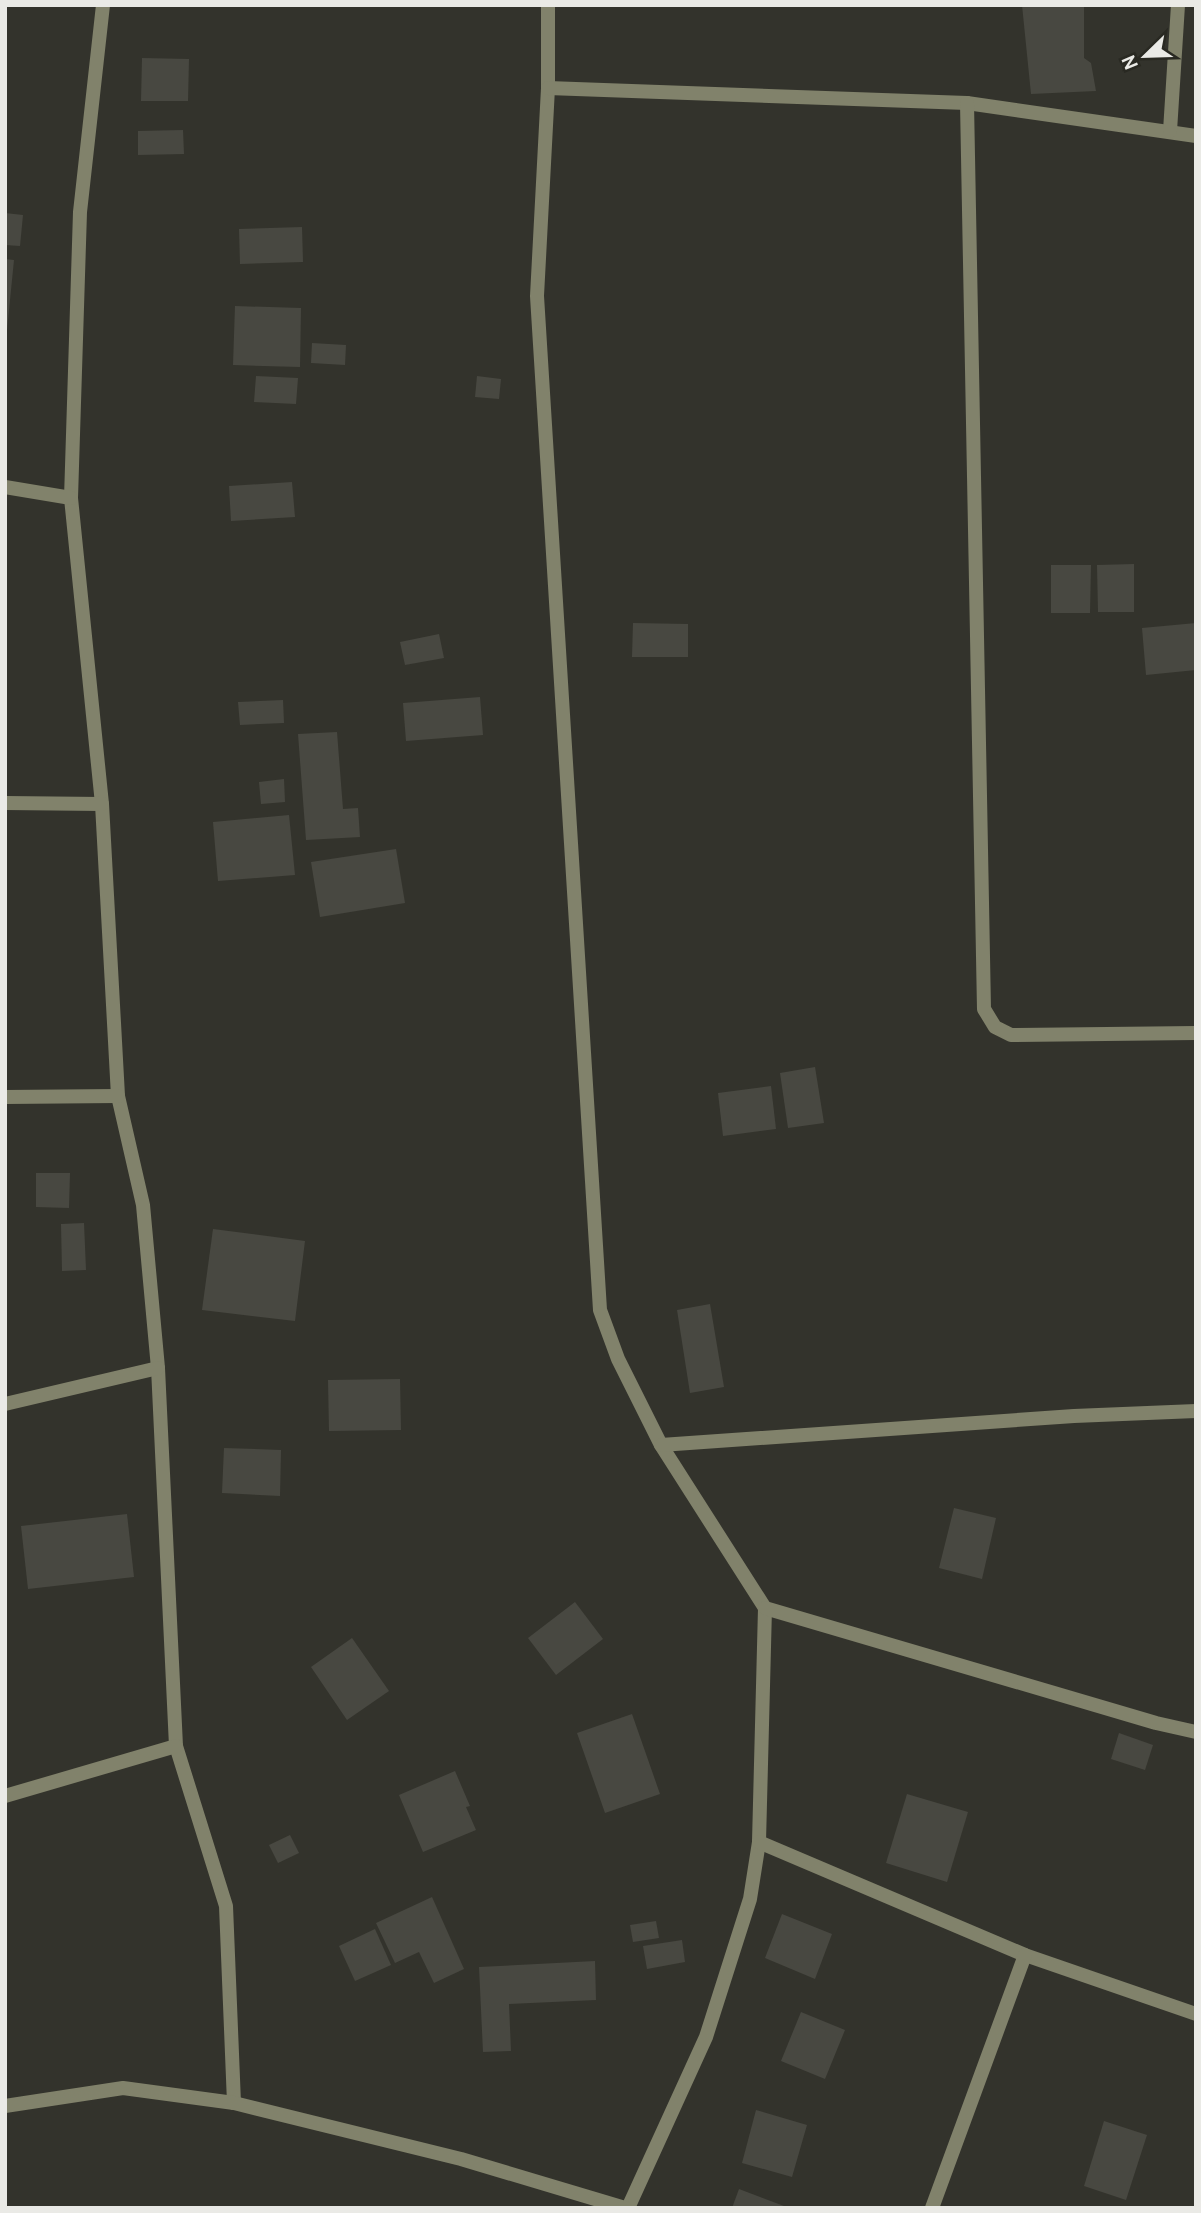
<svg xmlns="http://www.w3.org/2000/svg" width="1201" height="2213" font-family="Cabin,sans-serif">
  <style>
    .building { fill: #484841 }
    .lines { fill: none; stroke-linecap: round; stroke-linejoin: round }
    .minor { stroke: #81826b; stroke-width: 14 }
  </style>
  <rect width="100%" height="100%" fill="#33332c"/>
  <!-- building -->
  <g class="building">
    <polygon points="1022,5 1084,5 1084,58 1091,63 1096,91 1031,94"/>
    <polygon points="142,58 189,59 188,101 141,101"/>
    <polygon points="183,130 184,154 138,155 138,131"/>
    <polygon points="5,213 23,215 20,246 5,245"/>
    <polygon points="302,227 303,262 240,264 239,229"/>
    <polygon points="5,259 14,260 7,330 5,330"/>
    <polygon points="235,306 301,308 300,367 233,365"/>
    <polygon points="312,343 346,345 345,365 311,363"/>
    <polygon points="256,376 298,378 296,404 254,402"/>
    <polygon points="477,376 501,379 499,399 475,397"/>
    <polygon points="292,482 295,517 231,521 229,486"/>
    <polygon points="1134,564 1134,612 1098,612 1097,565"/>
    <polygon points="1051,565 1091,565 1090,613 1051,613"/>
    <polygon points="633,623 688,624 688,657 632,657"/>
    <polygon points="1196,623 1196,670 1146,675 1142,628"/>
    <polygon points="439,634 444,658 405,665 400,642"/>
    <polygon points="480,697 483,735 406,741 403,703"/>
    <polygon points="283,700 284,723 240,725 238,702"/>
    <polygon points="337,732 343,809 358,808 360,837 306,840 298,734"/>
    <polygon points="284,779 285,802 261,804 259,782"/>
    <polygon points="289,815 295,875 218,881 213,822"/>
    <polygon points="396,849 405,903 320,917 311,862"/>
    <polygon points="815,1067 824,1123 788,1128 780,1073"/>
    <polygon points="771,1086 776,1129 723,1136 718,1093"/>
    <polygon points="36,1173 70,1173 69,1208 36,1207"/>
    <polygon points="84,1223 86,1270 62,1271 61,1224"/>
    <polygon points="213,1229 305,1241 295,1321 202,1310"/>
    <polygon points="710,1304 724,1387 690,1393 677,1310"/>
    <polygon points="400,1379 401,1430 329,1431 328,1380"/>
    <polygon points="224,1448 281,1450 280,1496 222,1493"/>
    <polygon points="954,1508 996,1518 982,1579 939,1568"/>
    <polygon points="127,1514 134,1577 28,1589 21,1526"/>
    <polygon points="575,1602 603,1639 556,1675 528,1638"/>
    <polygon points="352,1638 389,1691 347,1720 311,1667"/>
    <polygon points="632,1714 660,1794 605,1813 577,1733"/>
    <polygon points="1119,1733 1153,1745 1145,1770 1111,1759"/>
    <polygon points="455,1771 470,1806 466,1807 476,1830 423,1852 399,1795"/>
    <polygon points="907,1794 968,1812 947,1882 886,1863"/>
    <polygon points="290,1835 299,1853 278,1863 269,1845"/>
    <polygon points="432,1897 464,1969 434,1983 419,1952 395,1963 376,1923"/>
    <polygon points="782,1914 832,1934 815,1979 765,1958"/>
    <polygon points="656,1921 659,1938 633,1942 630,1925"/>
    <polygon points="375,1929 391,1965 355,1981 339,1946"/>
    <polygon points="682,1940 685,1962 647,1969 643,1946"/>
    <polygon points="595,1961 596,2000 509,2004 511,2051 483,2052 479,1967"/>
    <polygon points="801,2012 845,2030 825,2079 781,2061"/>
    <polygon points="756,2110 807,2125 792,2177 742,2163"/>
    <polygon points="1104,2121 1147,2135 1126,2200 1084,2186"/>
    <polygon points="739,2189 784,2206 783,2208 732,2208"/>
  </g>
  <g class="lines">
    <!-- minor -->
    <g class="minor">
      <polyline points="103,5 80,212 71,498 102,804 118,1096 143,1205 158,1368 176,1746 226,1906 234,2103"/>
      <polyline points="548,5 548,88 537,296 600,1310 618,1359 661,1445 765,1608 759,1842 750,1899 706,2037 628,2208"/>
      <polyline points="548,88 967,103 1196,136"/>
      <polyline points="967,103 984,1009 995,1027 1011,1035 1196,1033"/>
      <polyline points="1170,131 1178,5"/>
      <polyline points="5,487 71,498"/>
      <polyline points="5,803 102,804"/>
      <polyline points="5,1097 118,1096"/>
      <polyline points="5,1404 158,1368"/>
      <polyline points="661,1445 1074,1416 1196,1411"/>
      <polyline points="765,1608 1156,1723 1196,1732"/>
      <polyline points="5,1796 176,1746"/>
      <polyline points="759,1842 1025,1955 1196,2014"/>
      <polyline points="5,2106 123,2088 234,2103 461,2159 625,2208"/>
      <polyline points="932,2208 1025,1955"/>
    </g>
  </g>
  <!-- border -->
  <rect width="1201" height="2213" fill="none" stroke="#eaeae6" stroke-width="14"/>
  <!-- north arrow -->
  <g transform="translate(1145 56) rotate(247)" stroke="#292922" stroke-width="5" paint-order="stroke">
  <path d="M0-5L12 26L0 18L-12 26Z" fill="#eaeae6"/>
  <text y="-10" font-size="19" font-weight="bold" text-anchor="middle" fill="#eaeae6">N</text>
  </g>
</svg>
